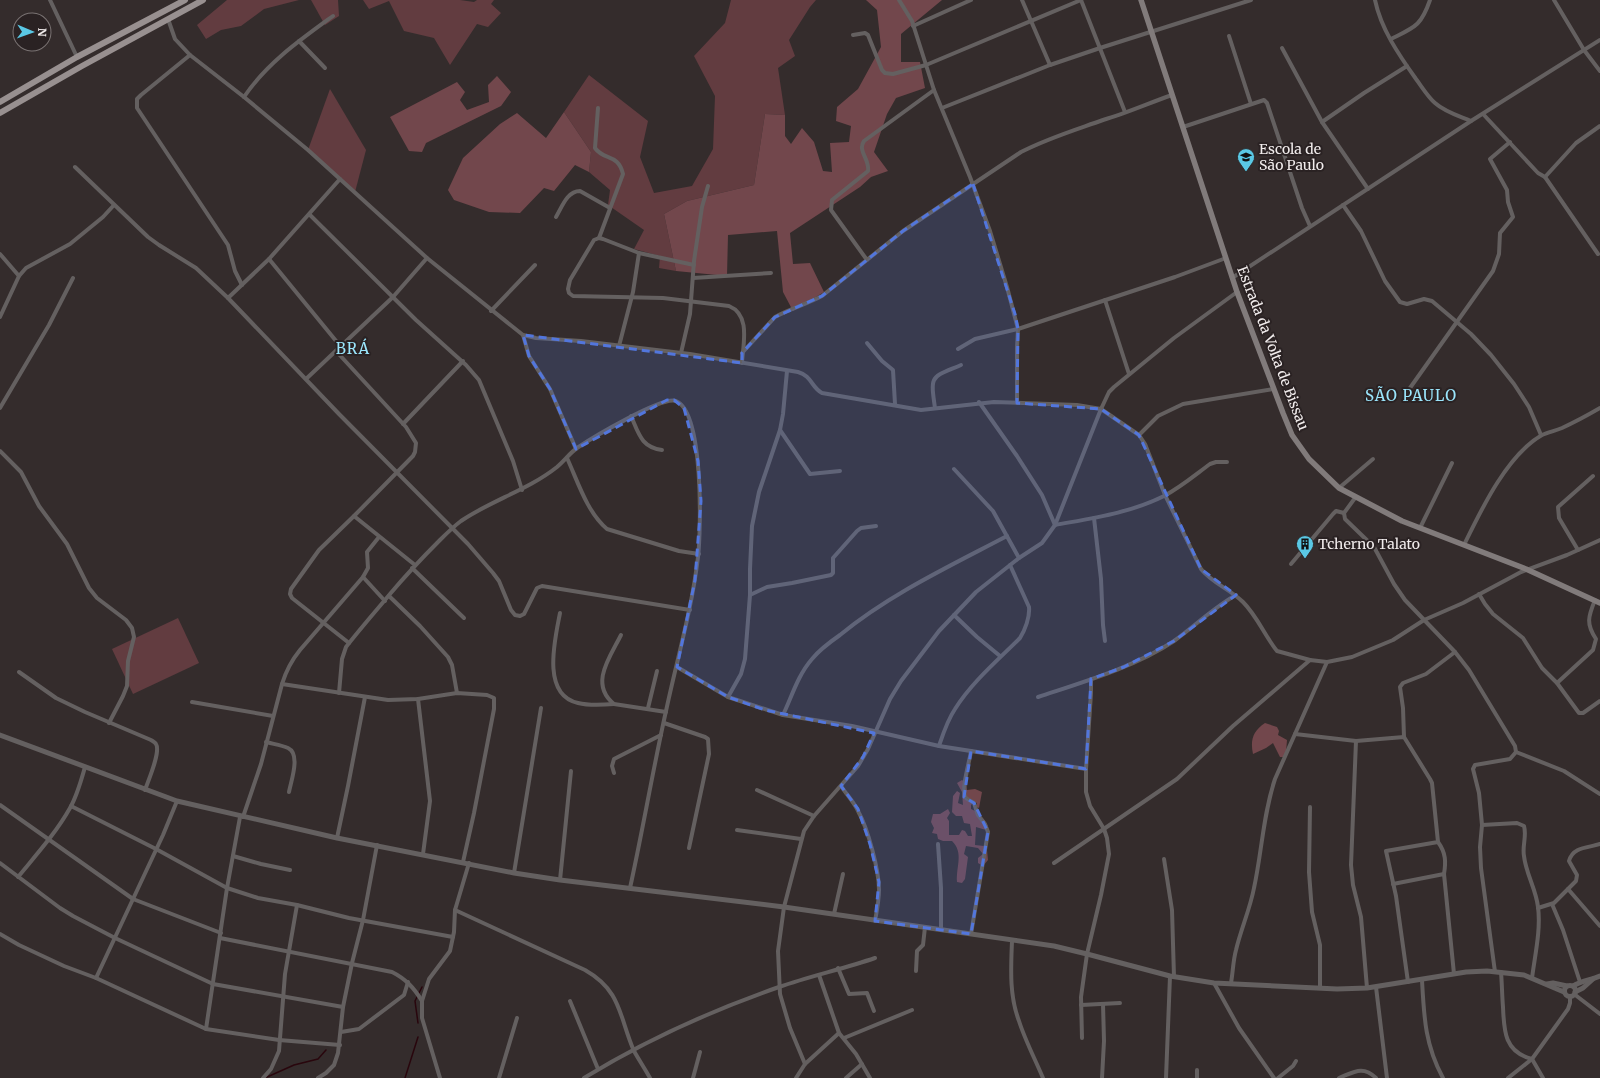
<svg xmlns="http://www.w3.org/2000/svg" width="1600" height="1078" font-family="Merriweather,serif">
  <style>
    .green { fill: #623c40 }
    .forest { fill: #72474c }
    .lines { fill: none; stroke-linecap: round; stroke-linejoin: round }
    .stream { stroke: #29060d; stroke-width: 1.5 }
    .minor { stroke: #646060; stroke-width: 4 }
    .tertiary { stroke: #646060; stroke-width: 5 }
    .secondary { stroke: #817b7b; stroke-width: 5.5 }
    .primary { stroke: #989090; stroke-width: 6 }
    .marked { fill: #5276dd; fill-opacity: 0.2; stroke: #5276dd; stroke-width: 3; stroke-dasharray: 8 5; stroke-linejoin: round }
    .labels { text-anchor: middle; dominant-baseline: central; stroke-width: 4; stroke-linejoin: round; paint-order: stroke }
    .poi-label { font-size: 14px; fill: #f1ecec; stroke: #2a2223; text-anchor: start }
    .street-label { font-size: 14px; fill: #f1ecec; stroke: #2a2223 }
    .neighbourhood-label { font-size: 15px; letter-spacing: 1px; fill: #9be6fc; stroke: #2a2223 }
  </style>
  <rect width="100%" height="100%" fill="#342c2c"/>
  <!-- green -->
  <g class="green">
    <polygon points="227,0 299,0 264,9 241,26 221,30 206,39 197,25"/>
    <polygon points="311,0 338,0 339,16 325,25"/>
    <polygon points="363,0 460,0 474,2 477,0 494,0 491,4 501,13 488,27 477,24 450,65 434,38 404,31 389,1 369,9"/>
    <polygon points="731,0 816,0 810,7 789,40 795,56 778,68 785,115 765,114 754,185 687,201 664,214 676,271 659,268 660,256 634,249 644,230 608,205 610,190 589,172 591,152 564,112 589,75 648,121 640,157 654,193 692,186 713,149 715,96 694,56 725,23"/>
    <polygon points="330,89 366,150 355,192 308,150"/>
    <polygon points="178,618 199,663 133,694 112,649"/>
  </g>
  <!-- forest -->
  <g class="forest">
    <polygon points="866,0 942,0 901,34 901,62 920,62 925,88 896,98 887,114 874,152 888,171 871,177 860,187 790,233 793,264 810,263 824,292 793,311 783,292 777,231 728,235 727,276 676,271 664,214 687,201 754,185 765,114 785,115 785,136 791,144 802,128 814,142 823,171 832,172 830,143 849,142 851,126 836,121 837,107 858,89 881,47 877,10"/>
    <polygon points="497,76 511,92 501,106 426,143 422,152 409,151 390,117 457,82 465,92 460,100 467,110 489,102 488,85"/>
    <polygon points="564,112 591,152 589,172 575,165 554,191 544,188 520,213 489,212 454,200 448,190 463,158 500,124 517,113 546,138"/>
    <path d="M1265,723l12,4 2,4 -1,4 9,5 -1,12 -2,5h-4l-7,-14 -7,5 -13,6c-3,-14 0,-23 12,-31z"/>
    <path d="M962,780l4,3 1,7 8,-1 7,3 -3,16 -2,-1v-4l-3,-1 -3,3v4c7,3 14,10 17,18l-2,3 -10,-3 -1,18 9,1 3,4 1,10 -5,6 -5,-3v-5l5,-4 -5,-6 -12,-2 -2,8 4,3 -3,22 -3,4 -5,-1c-1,-16 7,-29 -5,-41h-9l-5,-2 -1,-5 -5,-1 2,-5 -3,-6 2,-8h7l8,-5 2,4 -3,5 2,3v14h10l3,-5 3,1 3,5h4l-2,-12 -6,-1 -2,-7h-6l-4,-4 1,-16 4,-5 3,2 -2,10 5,2 -1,-13 -5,-9z"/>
  </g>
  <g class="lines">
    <!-- stream -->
    <g class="stream">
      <polyline points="418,1023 415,1001 422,987"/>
      <polyline points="265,1078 294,1065 318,1059 326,1050"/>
      <polyline points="405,1078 418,1037"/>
    </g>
    <!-- minor -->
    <g class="minor">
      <polyline points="50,0 77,57"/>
      <polyline points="899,0 912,21 934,90 970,177 990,231 1007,287 1018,329 1017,348 1017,403"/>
      <polyline points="1022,0 1050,65"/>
      <polyline points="1081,0 1125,112"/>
      <path d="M1375,0c6,29 24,55 41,79 6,8 12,18 19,24 10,9 24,13 36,18"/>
      <polyline points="1554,0 1584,50 1600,71"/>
      <path d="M168,19l7,20 15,16 54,42 64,53 119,108 96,77 13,3 45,3 109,13 108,18c14,4 13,15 24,21l99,17 73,-8 83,3 24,4 38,26 6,9 20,51 36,74c11,14 29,20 42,33 14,14 22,34 34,49l33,9"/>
      <polyline points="913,26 971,0"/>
      <polyline points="853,35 865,33 868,35 882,70 885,73 893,74 926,65 1081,0"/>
      <polyline points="1229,36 1251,104"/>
      <path d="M1391,39c24,-12 30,-13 39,-39"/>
      <polyline points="299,41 325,68"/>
      <polyline points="1282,48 1322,122 1368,189"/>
      <polyline points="190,55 141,95 137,99 137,108 228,245 235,271 242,285"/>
      <path d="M244,97c23,-34 56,-57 89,-81"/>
      <path d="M598,108l-3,40c9,13 23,5 28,26l-24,64"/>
      <polyline points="942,108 1050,65 1100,48 1251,0"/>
      <polyline points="1483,114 1538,173 1545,177 1576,143 1600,126"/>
      <polyline points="1322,122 1364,93 1407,66"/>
      <polyline points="1183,127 1264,100 1267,103 1302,208 1310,226"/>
      <polyline points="75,167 148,237 159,245 196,268 228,298 269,259 340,179"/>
      <polyline points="1545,177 1598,254"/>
      <polyline points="1343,205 1361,231 1385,281 1400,302 1407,304 1424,299 1432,301 1471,334 1491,355 1514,384 1529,407 1541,435"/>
      <polyline points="310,215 416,320 466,365 479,380 513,461 522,490"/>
      <path d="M556,217c6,-10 11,-26 24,-26l30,17"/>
      <path d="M639,253l-36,-14 -4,-1 -5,2 -24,40 -2,9 1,4 4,3 90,2 66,8c22,9 14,38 13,57"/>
      <polyline points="0,254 19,276"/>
      <polyline points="269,259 341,347"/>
      <path d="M867,260l-36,-50 1,-10 36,-29c2,-12 -11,-20 -4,-30l70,-51"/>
      <polyline points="693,278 771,273"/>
      <polyline points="1232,278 1471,121 1600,40"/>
      <polyline points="228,298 339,414 468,544 493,573 499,581 511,610 515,615 520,616 524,614 537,588 542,586 690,610"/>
      <polyline points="1105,300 1129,374"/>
      <polyline points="491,311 535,265"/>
      <polyline points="0,317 19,276 26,268 70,244 103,217 114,205"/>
      <polyline points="523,335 529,356 550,389 576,449"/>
      <polyline points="867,343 882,361 893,370 895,404"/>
      <polyline points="619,346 633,292 639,253 694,265"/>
      <polyline points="958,349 975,339 1018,329 1175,277 1226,258"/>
      <polyline points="336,351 406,427 416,443 415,452 413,456 354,516 319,550 291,589 290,594 292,598 349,643"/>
      <polyline points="681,353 690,314 694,261 702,207 708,186"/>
      <path d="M742,353l33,-36c14,-8 32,-13 47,-21l81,-65 118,-79c27,-14 54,-22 82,-32 24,-7 46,-17 69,-25"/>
      <polyline points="306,379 393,297 427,258"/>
      <polyline points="1405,395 1493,271 1499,254 1500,233 1513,217 1508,202 1507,190 1490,159 1510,142"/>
      <path d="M979,402l38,54 25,39 13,30c38,-7 75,-12 109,-29 17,-9 31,-21 46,-32l6,-2h11"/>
      <polyline points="0,408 49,325 73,278"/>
      <path d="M935,408c-5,-34 -4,-30 26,-43"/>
      <path d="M631,416c8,18 10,31 31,34"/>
      <polyline points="403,424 463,361"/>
      <polyline points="780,430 810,474 840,471"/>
      <polyline points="1139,435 1158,416 1183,404 1273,389"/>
      <polyline points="0,451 21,472 39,506 67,544 89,588 97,598 126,620 132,628 134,637 128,661 127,686 123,696 109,723"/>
      <path d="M567,458c11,24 20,54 40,71l72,22 20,3"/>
      <polyline points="954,469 993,511 1019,558"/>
      <polyline points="1339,488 1373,459"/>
      <polyline points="1355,498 1344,513 1345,519 1374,547 1394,584 1405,600 1455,652 1469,670 1515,746 1516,752 1564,771 1600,794"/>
      <polyline points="354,516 415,565"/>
      <polyline points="1094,518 1101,579 1103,625 1105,641"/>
      <polyline points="1420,528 1452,463"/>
      <path d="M1464,545c17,-35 43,-90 78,-110 6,-3 13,-4 20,-7 13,-6 26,-13 38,-20"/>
      <polyline points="1578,550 1559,518 1558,507 1593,476"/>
      <polyline points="1291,564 1333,514 1336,511 1344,513"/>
      <polyline points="412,568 464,618"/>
      <polyline points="363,577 385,601"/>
      <polyline points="1479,594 1485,604 1493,614 1523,638 1542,668 1557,683 1579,713 1583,713 1600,701"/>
      <polyline points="750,595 767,587 792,583 831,575 833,573 833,558 857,531 861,528 876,526"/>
      <polyline points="389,596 420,626 448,657 452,665 457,693"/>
      <path d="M560,613c-5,26 -19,82 18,90 12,3 24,2 36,1"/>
      <polyline points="954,615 977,637 1000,656"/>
      <path d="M621,635c-11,22 -32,49 -7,69l52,8"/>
      <polyline points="677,667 728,697 783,715 852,726 939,746 1086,769"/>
      <path d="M19,672l37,26 29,14 66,28c1,1 4,2 5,4 5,8 -8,37 -11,46"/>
      <path d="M1557,683l36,-33 3,-11c-10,-15 -8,-22 -1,-39"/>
      <polyline points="282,684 388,700 418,699 457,693 487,695 494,698 494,709 474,813 463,862"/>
      <path d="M339,693l3,-34 4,-12c14,-18 29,-35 44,-53 16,-19 33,-37 50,-54 7,-7 13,-13 21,-19 31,-21 67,-31 96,-54 7,-6 13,-14 20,-19 15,-10 85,-52 99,-47 28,11 25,130 22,156 -6,52 -21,102 -32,154 -13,58 -23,118 -36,177"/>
      <polyline points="728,697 741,674 745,659 750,595 750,569 752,526 759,492 780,430 783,414 787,371"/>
      <path d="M1038,697c45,-15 97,-30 136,-56 21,-15 39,-33 62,-46"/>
      <polyline points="418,699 430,801 423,854"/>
      <polyline points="192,702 273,716"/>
      <polyline points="648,708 657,671"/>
      <path d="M783,715c9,-19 15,-40 29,-56 8,-10 18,-17 28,-24 50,-41 110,-69 167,-99"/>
      <polyline points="664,723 705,737 708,739 709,754 689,848"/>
      <polyline points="1295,734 1356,741 1404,737 1430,779 1432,783 1438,842 1386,851 1396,896 1408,982"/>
      <polyline points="1404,737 1403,708 1400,687 1403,683 1426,674 1455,652"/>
      <polyline points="1356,741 1351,865 1353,885 1361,917 1367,988"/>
      <path d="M266,742c7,2 15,3 22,6 13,6 3,33 1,44"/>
      <path d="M939,746c4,-12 8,-25 16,-37 17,-27 42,-48 65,-71 5,-8 10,-21 9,-31l-19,-42"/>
      <polyline points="614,773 612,766 614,759 661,735"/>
      <path d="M841,786c5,8 13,16 17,25 10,18 21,59 21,79 0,10 -2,20 -4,31"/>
      <polyline points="757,790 814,816"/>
      <polyline points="0,805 133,899 221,933"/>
      <polyline points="71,806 156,849 227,888 258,898 297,905 349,918 453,937"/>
      <polyline points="1310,807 1309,872 1312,912 1320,945 1320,988"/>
      <path d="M243,817l18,-53 21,-80c4,-13 9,-23 18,-34l63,-73 5,-9 -1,-16 12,-15"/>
      <path d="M1482,825l35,-2 7,3c3,10 -2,20 0,30 2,18 12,33 14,51 3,22 -3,48 -6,71"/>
      <polyline points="737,830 801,839"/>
      <polyline points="337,838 348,786 365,697"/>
      <path d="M1438,842c8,11 8,20 6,32"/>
      <polyline points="938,844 941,888 941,929"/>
      <polyline points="233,856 261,864 290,870"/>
      <polyline points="1164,859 1172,910 1174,977"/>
      <polyline points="0,863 60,908 73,916 115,938 213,984 343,1007"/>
      <polyline points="1054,863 1177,779 1233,726 1310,660 1327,662"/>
      <polyline points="514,873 541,708"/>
      <path d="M18,877c18,-22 38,-44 52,-69 7,-12 11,-27 15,-41"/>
      <polyline points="560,880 571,771"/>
      <polyline points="1393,884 1444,874 1454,974"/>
      <polyline points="1568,889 1600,926"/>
      <polyline points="1552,904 1563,930 1580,982"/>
      <path d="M1538,908l16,-5 22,-22 1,-6 -8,-14c4,-15 20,-13 31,-17"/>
      <path d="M455,910l130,60c37,21 34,47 49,81 5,9 11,18 16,27"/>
      <polyline points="834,914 843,874"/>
      <polyline points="0,934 19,945 64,966 96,978 206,1029 279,1040 340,1045"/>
      <path d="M971,934l17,-102 -3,-8 -7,-9 -4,-12c-2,-2 -6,-3 -8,-5 -6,-6 4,-38 5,-47"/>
      <path d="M220,938l172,34c14,7 22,16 30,29"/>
      <path d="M1012,941c-1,26 -3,54 7,80 6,19 16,38 24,57"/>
      <polyline points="838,968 849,994 867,993 874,1011"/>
      <polyline points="916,971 917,951 923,945 925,927"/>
      <polyline points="1495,972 1481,868 1480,847 1482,825 1479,793 1473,769 1475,765 1510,759 1516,752"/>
      <path d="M1501,972c1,12 1,23 2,35 1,23 1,45 29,52l11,19"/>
      <polyline points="819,975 839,1033 856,1054 870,1078"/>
      <polyline points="96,978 163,835 177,801"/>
      <path d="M1422,980c2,37 3,65 21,98"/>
      <polyline points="1214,983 1239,1028 1274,1078"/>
      <path d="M1231,983c2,-11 2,-22 5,-33 5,-21 14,-41 18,-62 8,-37 9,-73 21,-109l52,-117 25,-5 41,-17 31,-20 39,-17 58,-31 46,-17 33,-15"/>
      <polyline points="1376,987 1387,1078"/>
      <polyline points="1574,994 1600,1014"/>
      <polyline points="570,1001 598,1069"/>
      <polyline points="1081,1005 1120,1003"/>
      <polyline points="206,1029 227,888 240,817"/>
      <polyline points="341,1032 359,1029 404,995 408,982"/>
      <polyline points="844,1038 912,1010"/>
      <polyline points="1082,1038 1081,997 1087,954 1101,895 1109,854 1107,838 1104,829 1090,806 1086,792 1086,769 1091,693 1091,679"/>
      <polyline points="805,1064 790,1028 780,994 778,951 784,907 804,831 814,816 858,766 868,749 890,699 901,681 939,631 976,592 1019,558 1042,543 1055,525 1101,409 1109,392 1114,387 1174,338 1237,292"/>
      <polyline points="263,1078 271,1069 279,1051 285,974 297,905"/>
      <polyline points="318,1078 326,1073 334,1065 338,1053 343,1007 352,963 363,920 377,845"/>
      <polyline points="440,1078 422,1018 422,1001 429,979 450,951 454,932 455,910 469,863"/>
      <polyline points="499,1078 517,1018"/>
      <path d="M584,1078c62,-38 126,-67 195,-91 31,-11 64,-18 96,-29"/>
      <polyline points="693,1078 700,1052"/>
      <polyline points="796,1078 805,1064 839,1033"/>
      <polyline points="846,1078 862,1064"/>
      <polyline points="1102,1078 1104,1041 1103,1004"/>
      <polyline points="1166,1078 1170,976"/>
      <polyline points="1197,1078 1197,1070"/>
      <polyline points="1278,1078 1293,1066 1296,1061"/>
      <path d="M1339,1078c15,-6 24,-13 37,0"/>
      <polyline points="1508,1078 1532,1059 1568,1009 1570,1003 1570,996"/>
    </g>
    <!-- tertiary -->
    <g class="tertiary">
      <polyline points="0,735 177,801 337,838 514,873 560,880 784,907 1054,946 1087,954 1170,976 1214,983 1337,989 1367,988 1466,972 1487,971 1524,975 1564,992"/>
      <polyline points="1547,984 1553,983 1567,986"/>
      <circle cx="1570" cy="991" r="5.5"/>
      <path d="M1573,986c8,-5 18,-6 27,-10"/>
      <polyline points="1575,992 1583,988 1593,979"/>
    </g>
    <!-- secondary -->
    <polyline class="secondary" points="1141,0 1237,292 1283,413 1292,435 1309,459 1339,488 1402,521 1526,569 1600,603"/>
    <!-- primary -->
    <g class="primary">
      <polyline points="0,102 77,57 185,0"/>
      <polyline points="0,113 82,66 203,0"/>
    </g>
  </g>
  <!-- marked area -->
  <path class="marked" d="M973,184l42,130 3,15 -1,74 84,6 38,26 62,134 35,26 -62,46 -50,26 -33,12 -5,90 -115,-18 -7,46 10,6 14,29 -17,102 -96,-13 4,-39 -9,-38 -12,-35 -17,-23 22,-29 11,-24 -109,-23 -37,-13 -51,-30 18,-87 6,-79 -3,-40 -14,-53 -10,-8h-7l-91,49 -26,-60 -21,-33 -6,-21 219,28v-10l33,-36 47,-21 81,-65z"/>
  <!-- icons -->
  <defs>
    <g id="school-pin" transform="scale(0.9)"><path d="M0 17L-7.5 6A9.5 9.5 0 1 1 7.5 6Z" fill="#5ac8e5" stroke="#2a2223"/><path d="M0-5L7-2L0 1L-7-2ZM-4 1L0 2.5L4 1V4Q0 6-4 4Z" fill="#111"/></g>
    <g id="building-pin" transform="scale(0.9)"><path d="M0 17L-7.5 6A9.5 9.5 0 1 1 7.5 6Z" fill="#5ac8e5" stroke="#2a2223"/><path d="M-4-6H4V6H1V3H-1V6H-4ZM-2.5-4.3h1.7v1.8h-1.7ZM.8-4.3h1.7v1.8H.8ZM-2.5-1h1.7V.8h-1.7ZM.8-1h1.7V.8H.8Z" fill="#111"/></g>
  </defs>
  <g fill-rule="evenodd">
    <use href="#school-pin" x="1246" y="157"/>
    <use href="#building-pin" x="1305" y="544"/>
  </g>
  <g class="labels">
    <!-- poi labels -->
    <g class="poi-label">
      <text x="1259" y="149">Escola de<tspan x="1259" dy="16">São Paulo</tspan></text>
      <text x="1318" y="544">Tcherno Talato</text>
    </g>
    <!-- street labels -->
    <g class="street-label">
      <text transform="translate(1273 348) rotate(69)">Estrada da Volta de Bissau</text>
    </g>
    <!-- neighbourhood labels -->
    <g class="neighbourhood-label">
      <text x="353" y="348">BRÁ</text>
      <text x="1411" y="395">SÃO PAULO</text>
    </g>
  </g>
  <!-- north arrow -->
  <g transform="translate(32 32) rotate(92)"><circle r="19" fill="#2a2223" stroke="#7a7373"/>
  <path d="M0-3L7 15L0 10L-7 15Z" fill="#5ac8e5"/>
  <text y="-6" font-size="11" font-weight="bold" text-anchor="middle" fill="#f1ecec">N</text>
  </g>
</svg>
